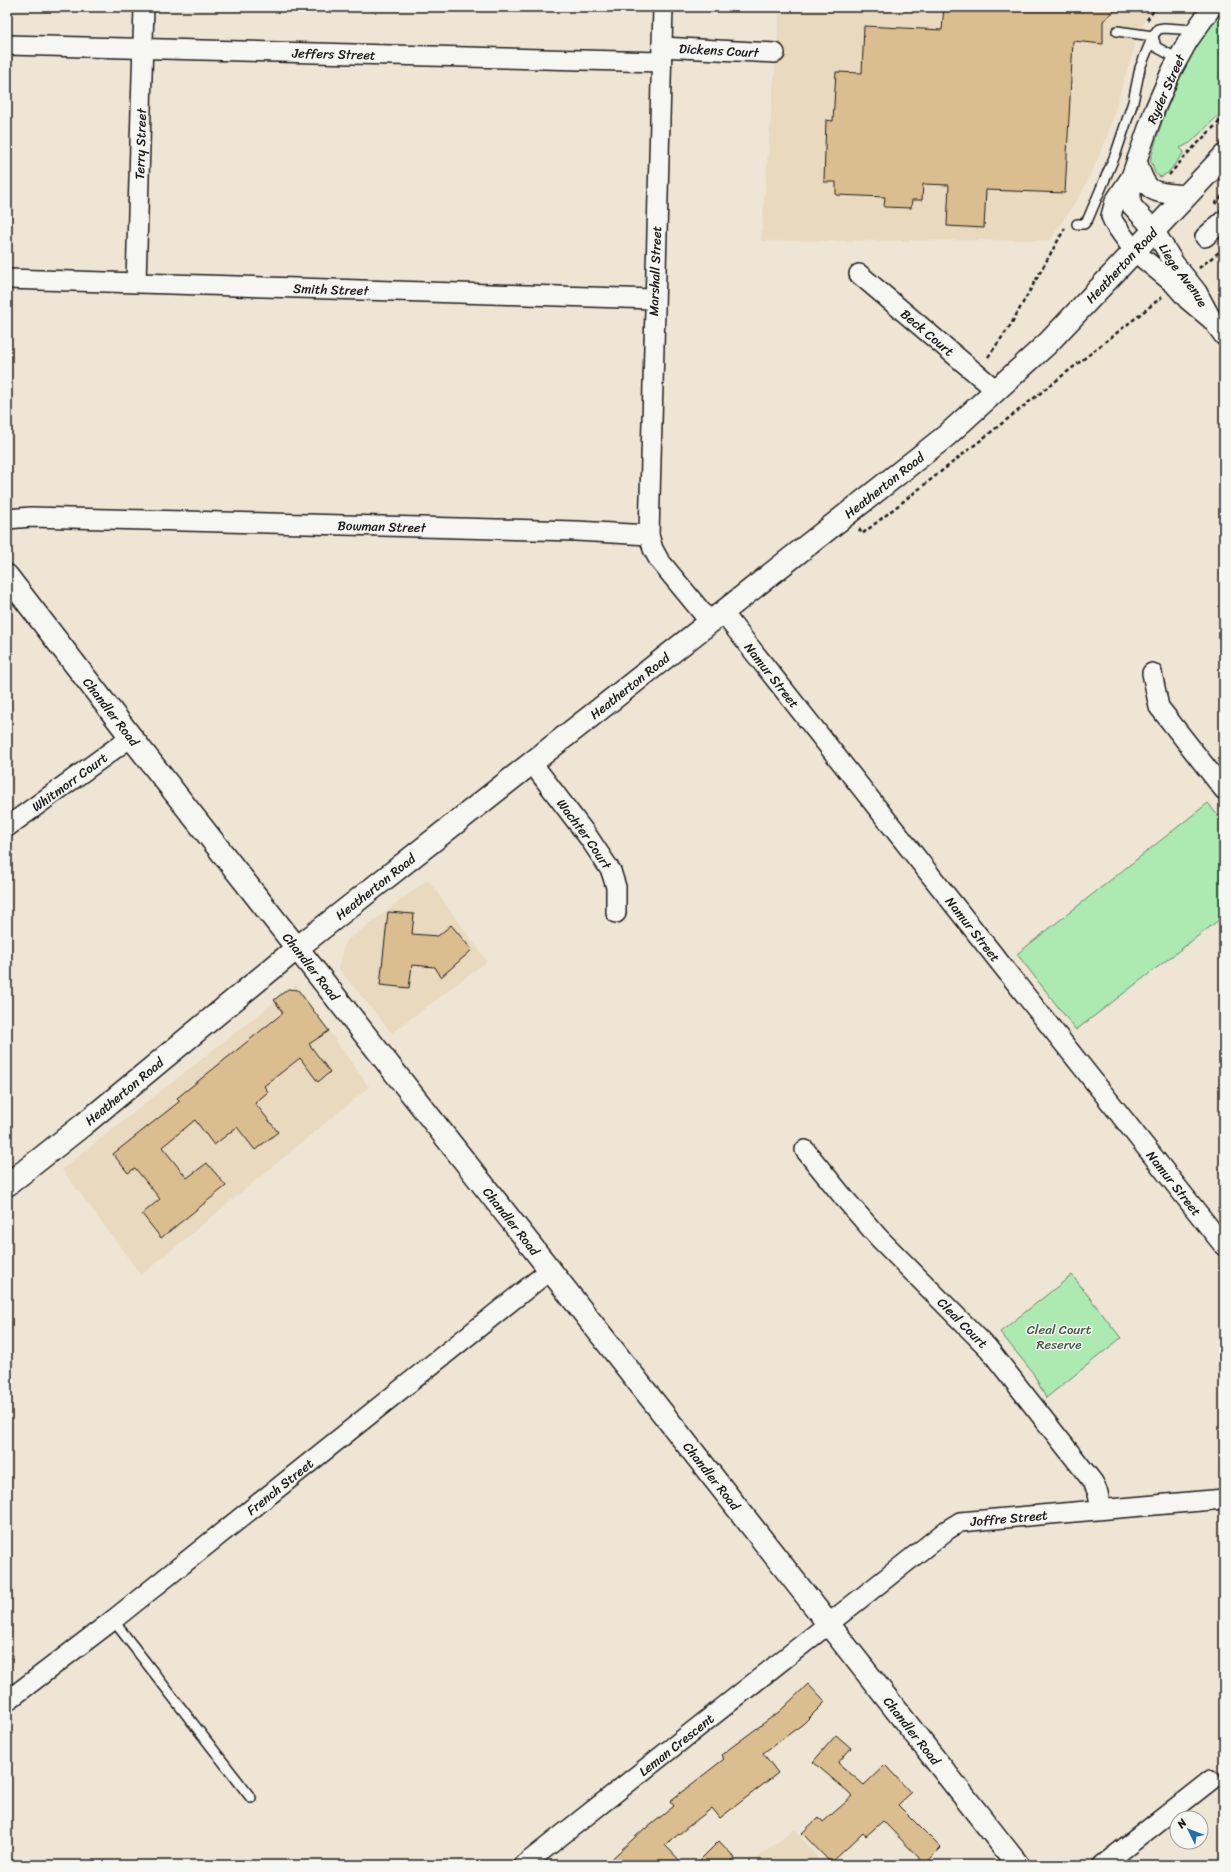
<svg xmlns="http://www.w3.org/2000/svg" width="1231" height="1872" font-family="Sriracha,sans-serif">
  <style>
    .built { fill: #e8d9bf }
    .green { fill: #aceab1; stroke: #648366 }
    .building { fill: #dbbe8f; stroke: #1c1c1c }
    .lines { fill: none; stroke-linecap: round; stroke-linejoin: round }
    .lane-casing { stroke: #1c1c1c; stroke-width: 12 }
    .street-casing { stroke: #1c1c1c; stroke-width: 22 }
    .primary-casing { stroke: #1c1c1c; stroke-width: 25 }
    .path { stroke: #1c1c1c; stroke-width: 2.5; stroke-dasharray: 4 3; stroke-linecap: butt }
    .lane { stroke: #f6f6f2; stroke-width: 9 }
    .street { stroke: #f6f6f2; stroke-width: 19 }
    .primary { stroke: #f6f6f2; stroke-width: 22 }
    .labels { text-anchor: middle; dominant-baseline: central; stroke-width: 3; stroke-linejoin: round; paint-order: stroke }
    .street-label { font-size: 13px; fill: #1c1c1c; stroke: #f6f6f2 }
    .park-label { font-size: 13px; fill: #475a49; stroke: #f6f6f2 }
  </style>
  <rect width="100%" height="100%" fill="#eee5d4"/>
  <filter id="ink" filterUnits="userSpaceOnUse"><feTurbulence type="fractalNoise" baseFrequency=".025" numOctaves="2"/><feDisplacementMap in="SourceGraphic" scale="8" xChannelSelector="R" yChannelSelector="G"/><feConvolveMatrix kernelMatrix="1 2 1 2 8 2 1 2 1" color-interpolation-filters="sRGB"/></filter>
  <g filter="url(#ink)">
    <!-- built -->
    <g class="built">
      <polygon points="780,7 1154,7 1144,21 1136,42 1105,142 1082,192 1050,240 761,241"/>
      <polygon points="428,880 487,961 392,1033 338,968 345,942"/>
      <polygon points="296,985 369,1087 141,1275 62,1169"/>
      <polygon points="795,1829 823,1865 748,1865"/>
    </g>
    <!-- green -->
    <g class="green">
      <path d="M1223,7l1,103 -34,33 -10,5 4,4 -15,20 -8,5c-10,-3 -5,-11 -11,-16 17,-61 35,-102 73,-154z"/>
      <polygon points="1208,803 1224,824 1224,916 1076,1030 1017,954"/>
      <polygon points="1072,1275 1121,1338 1046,1398 1033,1373 1000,1332"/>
    </g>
    <!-- building -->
    <g class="building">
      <polygon points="944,7 1119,7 1103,21 1103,44 1073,41 1065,193 986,190 984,228 947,226 949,185 923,184 922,200 912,200 911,208 884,207 885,197 836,195 836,182 824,182 826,120 833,121 836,72 862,73 864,26 942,30"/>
      <polygon points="388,912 414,914 412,934 438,936 451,925 472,950 441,977 435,967 412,965 409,988 380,985"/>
      <polygon points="288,989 298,990 329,1031 309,1044 330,1072 318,1082 300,1058 264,1086 268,1092 255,1103 278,1132 255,1150 237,1127 214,1145 195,1120 162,1147 187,1178 207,1163 226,1186 161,1238 142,1214 160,1199 135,1168 128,1173 113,1154 180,1101 177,1098 283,1013 274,1000"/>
      <polygon points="808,1684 825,1702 803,1724 763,1753 778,1773 720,1818 712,1808 665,1845 684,1865 605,1865 645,1828 646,1829 674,1806 670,1801 724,1759 721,1755 780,1711"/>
      <polygon points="836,1735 851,1748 838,1763 864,1785 885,1765 911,1793 898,1805 941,1848 925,1864 883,1821 866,1836 863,1833 831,1863 802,1833 819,1817 823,1822 853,1796 813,1762"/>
      <polygon points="719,1841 735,1858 727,1865 695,1865"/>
    </g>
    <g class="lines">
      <!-- lane casing -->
      <g class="lane-casing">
        <g id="lane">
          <polyline points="1117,31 1153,36"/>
          <polyline points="1153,36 1156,47 1178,59"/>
          <polyline points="1077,224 1084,224 1088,219 1116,153 1133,102 1140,68 1153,36 1158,29 1164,28 1195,30"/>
          <polyline points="113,1620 251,1798"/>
        </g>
      </g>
      <!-- street casing -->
      <g class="street-casing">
        <g id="street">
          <polyline points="663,7 649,535 653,549 659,560 710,622"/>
          <polyline points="1212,7 1188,41 1171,72 1154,111 1131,177 1115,201 1111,216 1114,223 1134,251 1174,284 1188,300 1212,320"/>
          <path id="s1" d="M7,45l654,17"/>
          <path id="s2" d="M662,47l113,6"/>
          <path d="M1137,160c10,36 16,32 50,35"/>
          <path id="s3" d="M1131,177v28l23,25 20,33 23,29 15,28 12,16"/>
          <polyline points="1205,237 1224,220"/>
          <path id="s4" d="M859,274l138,117"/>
          <path id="s5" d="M7,279l647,20"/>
          <path id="s6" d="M136,282l8,-275"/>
          <path id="s7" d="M7,519l24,-2 545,14 73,4"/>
          <path id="s8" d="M723,613l501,633"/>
          <polyline points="1152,673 1159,707 1224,790"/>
          <path id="s9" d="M532,763l57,75 22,33 5,16v26"/>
          <path id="s10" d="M7,827l124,-90"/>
          <path id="s11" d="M805,1150l40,49 34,39 109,110 105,134 5,11 3,16"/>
          <path id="s12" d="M7,1701l106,-81 437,-350"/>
          <path id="s13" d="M524,1865l423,-335 13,-8 264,-23"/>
          <polyline points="1103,1865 1211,1780"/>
        </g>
      </g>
      <!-- primary casing -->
      <g class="primary-casing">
        <g id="primary">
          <path id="s14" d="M7,576l124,161 887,1128"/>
          <path id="s15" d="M7,1185l76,-60 214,-177 649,-512 102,-93 176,-187"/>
        </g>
      </g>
      <!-- path -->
      <g class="path">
        <polyline points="1147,20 1156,7"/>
        <polyline points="1169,175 1188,153 1224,117"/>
        <polyline points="1215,204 1224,194"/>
        <polyline points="1199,268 1224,248"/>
        <polyline points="988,357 1010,326 1065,228"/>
        <polyline points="859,529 862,534 1162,297"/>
      </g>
      <!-- lane -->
      <use href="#lane" class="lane"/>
      <!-- street -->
      <use href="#street" class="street"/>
      <!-- primary -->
      <use href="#primary" class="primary"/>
    </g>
  </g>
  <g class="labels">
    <!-- street labels -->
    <g class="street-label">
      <text stroke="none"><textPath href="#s2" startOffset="57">Dickens Court</textPath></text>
      <text stroke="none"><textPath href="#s1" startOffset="327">Jeffers Street</textPath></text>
      <text transform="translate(1166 89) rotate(-66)">Ryder Street</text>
      <text stroke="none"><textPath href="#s6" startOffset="138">Terry Street</textPath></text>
      <text stroke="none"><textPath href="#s15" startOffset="1446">Heatherton Road</textPath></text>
      <text transform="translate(655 271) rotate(-88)">Marshall Street</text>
      <text stroke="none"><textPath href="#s3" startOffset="116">Liege Avenue</textPath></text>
      <text stroke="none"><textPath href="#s5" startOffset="324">Smith Street</textPath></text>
      <text stroke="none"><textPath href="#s4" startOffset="90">Beck Court</textPath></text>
      <text stroke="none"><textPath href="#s15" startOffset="1122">Heatherton Road</textPath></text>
      <text stroke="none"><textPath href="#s7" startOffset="375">Bowman Street</textPath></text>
      <text stroke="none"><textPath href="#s8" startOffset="79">Namur Street</textPath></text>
      <text stroke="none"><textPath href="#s15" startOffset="798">Heatherton Road</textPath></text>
      <text stroke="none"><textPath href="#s14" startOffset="171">Chandler Road</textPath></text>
      <text stroke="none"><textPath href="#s10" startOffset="77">Whitmorr Court</textPath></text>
      <text stroke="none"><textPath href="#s9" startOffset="88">Wachter Court</textPath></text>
      <text stroke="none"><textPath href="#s15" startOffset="474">Heatherton Road</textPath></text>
      <text stroke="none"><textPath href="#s8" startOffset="403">Namur Street</textPath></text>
      <text stroke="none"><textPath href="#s14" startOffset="495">Chandler Road</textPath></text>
      <text stroke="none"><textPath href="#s15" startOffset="150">Heatherton Road</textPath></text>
      <text stroke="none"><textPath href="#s8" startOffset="727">Namur Street</textPath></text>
      <text stroke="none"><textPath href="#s14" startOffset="819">Chandler Road</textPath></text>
      <text stroke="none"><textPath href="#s11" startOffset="234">Cleal Court</textPath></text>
      <text stroke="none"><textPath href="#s14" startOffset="1143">Chandler Road</textPath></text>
      <text stroke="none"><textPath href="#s12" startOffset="347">French Street</textPath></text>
      <text stroke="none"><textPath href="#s13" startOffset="604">Joffre Street</textPath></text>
      <text stroke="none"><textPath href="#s14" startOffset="1467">Chandler Road</textPath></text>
      <text stroke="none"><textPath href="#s13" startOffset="194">Leman Crescent</textPath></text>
    </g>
    <!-- park labels -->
    <g class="park-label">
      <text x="1059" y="1329">Cleal Court<tspan x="1059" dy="15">Reserve</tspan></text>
    </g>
  </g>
  <!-- margin -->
  <rect width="1231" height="1872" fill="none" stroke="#f6f6f2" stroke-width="24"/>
  <rect x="12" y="12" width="1207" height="1848" fill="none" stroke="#1c1c1c" stroke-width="1.5" filter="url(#ink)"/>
  <!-- north arrow -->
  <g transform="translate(1189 1830) rotate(313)"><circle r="19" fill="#f6f6f2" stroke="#9f9f9c"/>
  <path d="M0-3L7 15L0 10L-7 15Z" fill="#1f6fb2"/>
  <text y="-6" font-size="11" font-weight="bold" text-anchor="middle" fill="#1c1c1c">N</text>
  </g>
</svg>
